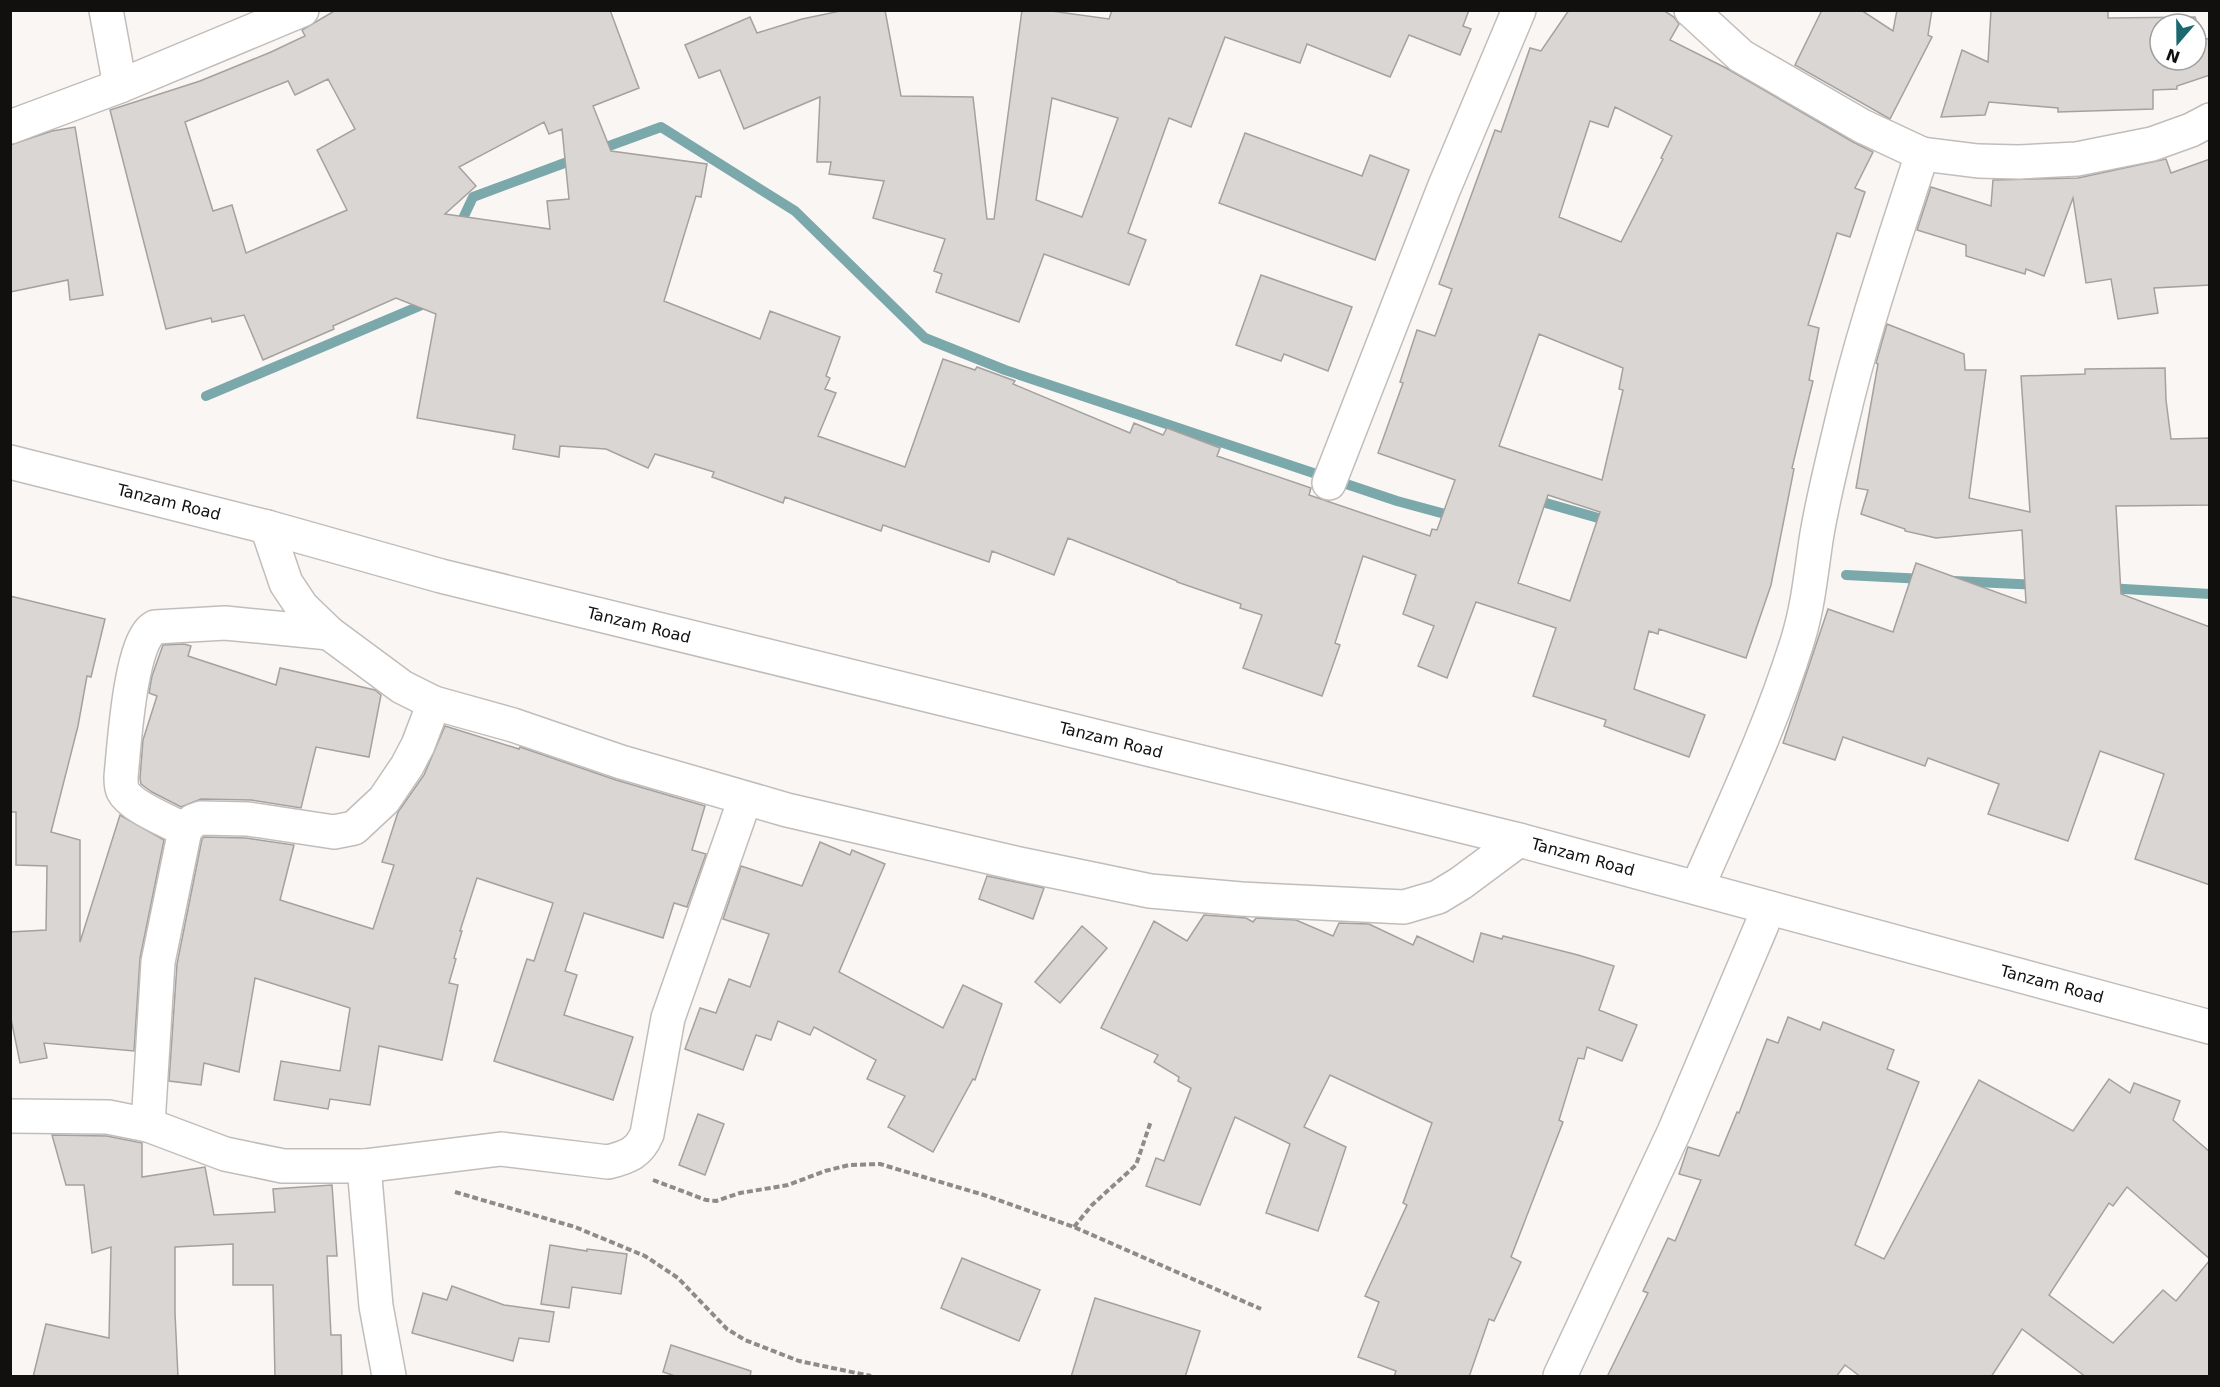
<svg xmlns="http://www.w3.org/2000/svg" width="2220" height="1387" font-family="'DejaVu Sans',sans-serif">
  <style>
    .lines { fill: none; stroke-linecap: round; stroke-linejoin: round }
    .stream { stroke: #7ba8ab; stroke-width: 10 }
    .building { fill: #dad6d3; stroke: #a5a19e; stroke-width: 1.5; fill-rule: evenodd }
    .street-casing { stroke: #c1bdba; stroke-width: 36 }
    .secondary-casing { stroke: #c1bdba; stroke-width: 36 }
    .highway-casing { stroke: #c1bdba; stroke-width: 36 }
    .path { stroke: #8e8b89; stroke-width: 4; stroke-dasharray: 6 3; stroke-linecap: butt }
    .street { stroke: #fff; stroke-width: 33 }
    .secondary { stroke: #fff; stroke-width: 33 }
    .highway { stroke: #fff; stroke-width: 33 }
    .labels { text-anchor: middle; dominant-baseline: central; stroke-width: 5; stroke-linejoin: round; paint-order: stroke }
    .street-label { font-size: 16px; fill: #11100f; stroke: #fff }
  </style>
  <rect width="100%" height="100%" fill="#faf6f3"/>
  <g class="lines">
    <!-- stream -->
    <g class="stream">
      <polyline points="598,150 661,127 795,211 925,338 1005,370 1397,501 1456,517"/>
      <polyline points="458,229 473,197 578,158"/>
      <polyline points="206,396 422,305 426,297"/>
      <polyline points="1532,499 1612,522"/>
      <polyline points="1846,575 1924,579"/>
      <polyline points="1954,581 2038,585"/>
      <polyline points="2107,588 2210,594"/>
    </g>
  </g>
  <!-- building -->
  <g class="building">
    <path d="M336,10h274l29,78 -46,18 18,45 96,13 -6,33 -5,-1 -32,105 96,38 10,-28 70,26 -14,39 4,2 -5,11 11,4 -18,43 87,31 38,-108 32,11 2,-3 38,14 -2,3 117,49 4,-10 29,12 4,-7 53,20 -3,8 94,32 -2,7 121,41 2,-7 5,1 18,-50 -77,-27 25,-70 -3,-1 17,-52 18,6 17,-47 -13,-5 56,-154 6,2 29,-84 11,3 28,-41h94l11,7 5,7 -9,16 56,28 127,74 20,10 -18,36 10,4 -15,45 -13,-4 -29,92 11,3 -10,52 4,1 -21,87 2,1 -23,116 -25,73 -87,-29 -1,5 -9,-3 -15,58 71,26 -16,42 -85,-31 2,-6 -73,-24 23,-68 -80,-26 -29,76 -29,-12 16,-40 -31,-12 13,-39 -53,-19 -28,87 5,2 -18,51 -79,-28 19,-53 -22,-7 1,-4 -64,-22v-1l-109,-43 -14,37 -62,-24 -3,11 -106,-37 -2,6 -96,-34 -2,6 -71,-26 2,-5 -59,-18 -7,14 -42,-19 -46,-3 -1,11 -46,-8 2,-14 -98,-17 19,-104 -40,-16 -63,28 1,3 -71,31 -19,-45 -32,7 -1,-4 -45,11 -56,-219 90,-29 71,-29 34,-16 -3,-6zM328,79l27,50 -38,21 30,60 -101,43 -14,-48 -19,6 -28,-89 103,-41 7,14zM1615,107l57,29 -11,22 2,1 -42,83 -62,-25 31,-96 18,6zM544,122l5,12 13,-5 7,70 -22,2 3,28 -105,-15 31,-28 -17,-19zM1539,334l84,34 -4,21 4,1 -21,90 -103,-34zM1548,495l52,17 -30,89 -52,-18z"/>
    <path d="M845,10h40l16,86 72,1 14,122h7l28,-209h22l65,9 3,-9h357l-6,16 8,3 -11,26 -51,-20 -19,42 -83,-33 -7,19 -75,-26 -34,90 -22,-9 -41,115 18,7 -17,45 -85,-31 -25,68 -83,-30 6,-18 -8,-3 11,-32 -72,-21 11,-37 -55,-7 2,-12h-14l3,-65 -76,32 -24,-59 -21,8 -14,-33 65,-28 7,16 45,-14zM1052,98l66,20 -36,99 -46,-17z"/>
    <polygon points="1822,10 1861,10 1893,31 1897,10 1932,10 1928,35 1932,37 1890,119 1795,65"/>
    <path d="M1991,10h117v8l87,-1 8,23 7,-2v37l-33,11v3l-24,1v19l-95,3v-4l-69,-6 -4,13 -44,2 21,-67 26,12zM2160,24h36v36h-36z"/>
    <polygon points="75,127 103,295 70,300 68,280 10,292 10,145 52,131"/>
    <polygon points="1245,133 1362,176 1370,155 1409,170 1375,260 1219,203"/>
    <polygon points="2166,159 2171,173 2210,159 2210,285 2154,288 2158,313 2118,319 2111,279 2086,283 2073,198 2044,276 2026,269 2025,274 1966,256 1966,245 1917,230 1931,187 1991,206 1993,180 2078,178"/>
    <polygon points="1261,275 1352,307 1328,371 1284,354 1281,361 1236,345"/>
    <polygon points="1887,324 1964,354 1965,370 1986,370 1969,498 2030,512 2021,376 2085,374 2085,369 2165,368 2166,400 2171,439 2210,438 2210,505 2116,506 2121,594 2210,627 2210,885 2135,859 2164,774 2100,751 2068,841 1988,814 1999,784 1928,758 1925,766 1843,737 1835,760 1783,743 1828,609 1893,632 1916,563 2026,603 2022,530 1936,538 1905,531 1905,529 1861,514 1868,490 1856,488 1878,364 1876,363"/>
    <polygon points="10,596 105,619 91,677 87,676 78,726 51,832 80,840 80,942 120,815 164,840 140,958 134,1051 44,1043 47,1058 20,1063 10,1014 10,932 46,930 47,866 16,865 16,812 10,812"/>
    <polygon points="184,644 191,646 188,656 276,685 280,668 375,690 381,695 369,757 316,747 301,808 251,800 201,799 181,807 152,792 141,784 140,778 143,740 157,696 149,693 152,676 163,645"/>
    <polygon points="445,726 519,749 520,747 616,780 705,806 692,850 706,854 687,907 674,903 663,938 584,913 565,971 577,975 564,1015 633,1037 613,1100 494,1061 527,959 534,961 553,903 477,878 460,931 462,931 454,958 456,959 449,983 458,985 442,1060 379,1046 370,1105 330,1099 328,1109 274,1100 281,1061 340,1071 350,1008 255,978 239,1072 204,1063 201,1085 169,1081 177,964 202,839 204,837 246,838 294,845 280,900 373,929 394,865 382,862 398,812 424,775"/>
    <polygon points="820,842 850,855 852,850 885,864 839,972 943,1028 963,985 1002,1004 975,1080 973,1079 933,1152 888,1127 905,1096 867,1079 876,1060 814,1027 810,1035 778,1021 771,1040 756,1035 743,1070 685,1049 700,1008 716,1013 729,979 750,987 769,934 723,919 741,866 802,886"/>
    <polygon points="987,876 1044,888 1033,919 979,899"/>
    <polygon points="1204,915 1246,918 1253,922 1256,918 1296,920 1333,936 1339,923 1369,924 1413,945 1417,936 1473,962 1481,933 1502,939 1503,936 1578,955 1614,966 1599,1010 1637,1025 1622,1061 1587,1047 1584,1059 1578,1058 1559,1120 1563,1122 1511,1257 1521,1262 1494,1321 1489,1319 1469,1377 1394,1377 1396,1371 1358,1357 1379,1302 1365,1296 1407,1205 1403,1203 1432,1123 1330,1075 1304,1127 1346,1147 1318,1231 1266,1213 1290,1144 1235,1117 1200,1205 1146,1186 1156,1158 1164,1161 1191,1088 1178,1081 1179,1077 1154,1062 1158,1055 1101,1028 1154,921 1187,941"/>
    <polygon points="1082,926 1107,948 1060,1003 1035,982"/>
    <polygon points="1788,1017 1820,1030 1823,1022 1894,1050 1887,1069 1919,1082 1855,1245 1884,1259 1979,1080 2073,1131 2109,1079 2130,1093 2134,1083 2180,1101 2173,1120 2210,1152 2210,1259 2127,1187 2113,1206 2109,1203 2049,1295 2113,1343 2163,1290 2176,1301 2210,1260 2210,1377 2086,1377 2022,1329 1991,1377 1861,1377 1845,1365 1836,1377 1607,1377 1648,1293 1643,1291 1668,1238 1675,1241 1701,1180 1679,1174 1688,1147 1719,1156 1737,1112 1739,1113 1767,1039 1778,1043"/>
    <polygon points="698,1114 724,1124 705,1175 679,1165"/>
    <polygon points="52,1135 107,1136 142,1143 142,1177 205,1167 214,1215 275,1212 273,1189 332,1185 337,1256 327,1256 331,1335 341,1335 342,1377 275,1377 273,1285 233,1285 233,1244 175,1247 175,1313 178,1377 33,1377 46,1324 109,1338 111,1247 92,1253 84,1185 66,1185"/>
    <polygon points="550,1245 587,1251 587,1249 627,1254 621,1294 572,1287 569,1308 541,1304"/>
    <polygon points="962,1258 1040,1290 1019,1341 941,1308"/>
    <polygon points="452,1286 504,1305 554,1312 549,1342 519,1338 513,1361 412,1333 423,1293 447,1300"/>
    <polygon points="1095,1298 1200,1331 1185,1377 1071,1377"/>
    <polygon points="671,1345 751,1371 750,1377 678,1377 663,1372"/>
  </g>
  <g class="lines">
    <!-- street casing -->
    <g class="street-casing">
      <g id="street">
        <polyline points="106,10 120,86"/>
        <polyline points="1691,10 1741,56 1862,126 1922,154 1978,161 2019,162 2077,159 2152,144 2191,130 2210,120"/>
        <polyline points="1329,483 1444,188 1519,10"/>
        <polyline points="267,527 286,583 302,607 329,633 402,687 434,703 513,725 621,762 787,810 1019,864 1150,891 1241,899 1404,907 1438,897 1461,883 1519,840"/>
        <path d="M185,830c-15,-8 -55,-24 -62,-39 -2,-4 -2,-10 -2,-14 3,-29 9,-138 34,-150l70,-4 104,10"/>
        <path d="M1697,888c36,-82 75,-164 101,-249 10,-33 13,-65 18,-99 6,-38 16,-77 25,-115 21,-92 52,-181 81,-271"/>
        <path d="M10,1116l98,1 40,8 77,29 58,12h81l137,-17 107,13c20,-5 31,-9 39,-28l21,-116 77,-219"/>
        <polyline points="148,1125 158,962 185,830 193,821 201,818 248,819 334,832 354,828 384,800 407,766 418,745 434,703"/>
        <polyline points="364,1166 376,1306 389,1376"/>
        <polyline points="1560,1376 1674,1132 1769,908"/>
      </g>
    </g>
    <!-- secondary casing -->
    <g class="secondary-casing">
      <polyline id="secondary" points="10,127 120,86 302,10"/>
    </g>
    <!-- highway casing -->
    <g class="highway-casing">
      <polyline id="highway" points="10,462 267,527 441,576 1519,840 2210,1027"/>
    </g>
    <!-- path -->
    <g class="path">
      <polyline points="653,1180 706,1200 716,1201 740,1193 788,1185 825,1171 849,1165 880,1164 984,1195 1074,1227 1261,1309"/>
      <polyline points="455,1192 575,1227 645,1256 678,1278 727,1329 745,1340 799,1361 871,1376"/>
      <polyline points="1074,1227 1092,1205 1136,1165 1151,1121"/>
    </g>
    <!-- street -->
    <use href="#street" class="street"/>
    <!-- secondary -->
    <use href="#secondary" class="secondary"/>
    <!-- highway -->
    <use href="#highway" class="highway"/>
  </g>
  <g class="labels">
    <!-- street labels -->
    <g class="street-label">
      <text transform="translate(169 502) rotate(14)">Tanzam Road</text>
      <text transform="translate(639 625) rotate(14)">Tanzam Road</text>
      <text transform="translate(1111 740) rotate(14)">Tanzam Road</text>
      <text transform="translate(1583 857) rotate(15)">Tanzam Road</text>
      <text transform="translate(2052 984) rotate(15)">Tanzam Road</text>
    </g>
  </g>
  <!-- border -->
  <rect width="2220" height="1387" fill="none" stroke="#11100f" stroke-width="24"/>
  <!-- north arrow -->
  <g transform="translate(2178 42) rotate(200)"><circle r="28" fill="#ffffff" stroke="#a09f9f" stroke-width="1.5"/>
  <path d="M0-4.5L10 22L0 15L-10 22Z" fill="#1b686e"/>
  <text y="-9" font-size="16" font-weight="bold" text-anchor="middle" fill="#11100f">N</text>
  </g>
</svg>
